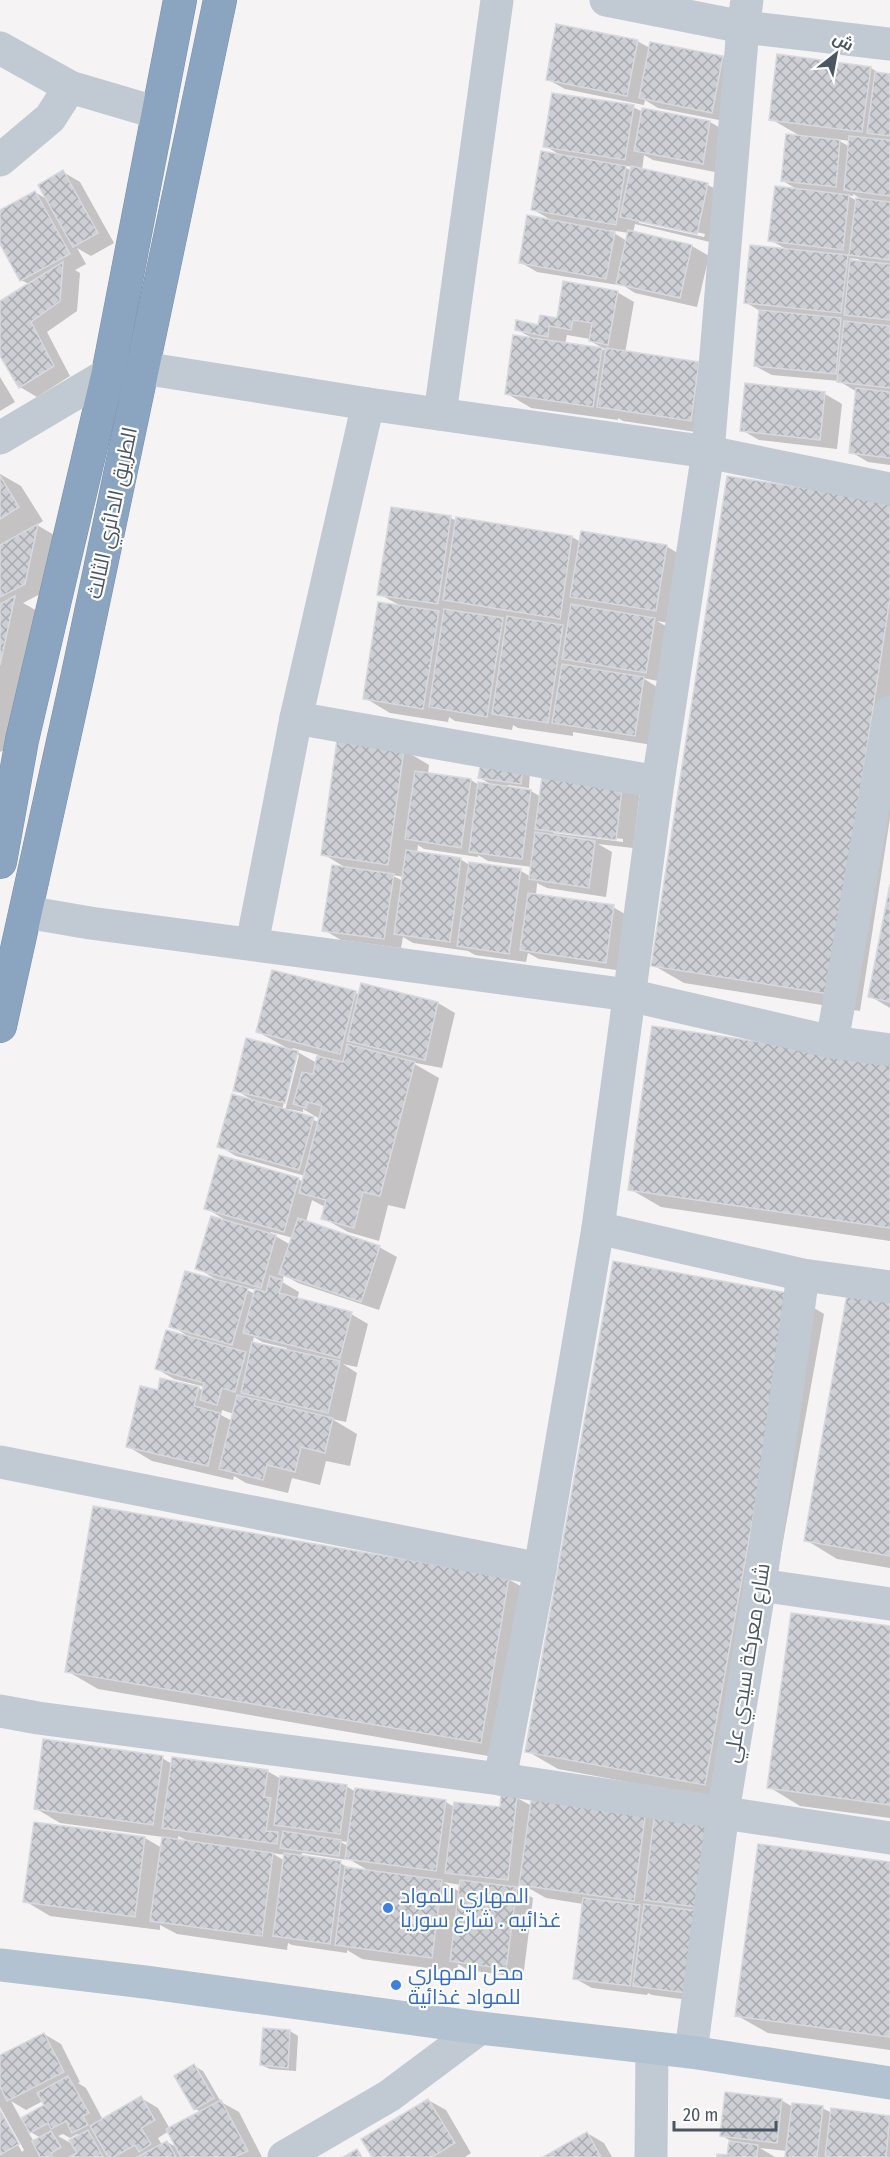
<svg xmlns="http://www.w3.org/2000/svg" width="890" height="2157" font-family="'Fira Sans Condensed',Cairo,sans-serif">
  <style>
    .shadow { fill: #0003; fill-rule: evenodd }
    .building { fill: url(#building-cross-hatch); stroke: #d7d9de; stroke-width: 1.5 }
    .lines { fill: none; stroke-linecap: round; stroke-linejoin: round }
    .highway-casing { stroke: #7690ad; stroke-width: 34 }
    .street { stroke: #c1cad2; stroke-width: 33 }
    .primary { stroke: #b3c2d1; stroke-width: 33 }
    .highway { stroke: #8ba5c1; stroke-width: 33 }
    .shop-dot { fill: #3f7fe0; stroke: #fff; stroke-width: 2 }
    .labels { text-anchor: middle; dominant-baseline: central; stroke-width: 4.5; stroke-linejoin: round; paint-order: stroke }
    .street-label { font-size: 21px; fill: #4a5661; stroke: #fff }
    .shop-label { font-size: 21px; fill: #366cbe; stroke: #fff; text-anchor: start }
  </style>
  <defs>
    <pattern id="building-cross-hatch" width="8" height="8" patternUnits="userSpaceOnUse" patternTransform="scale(1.5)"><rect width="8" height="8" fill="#cdcfd5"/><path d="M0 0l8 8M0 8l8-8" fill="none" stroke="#a8abb0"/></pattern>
  </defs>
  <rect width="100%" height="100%" fill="#f5f3f3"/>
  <!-- shadow -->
  <g class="shadow">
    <polygon points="637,41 650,48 651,44 723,57 740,67 729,122 658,108 645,100 644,105 565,89 547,79"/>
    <path d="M871,68l11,7 8,1v389l-22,-3 -17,-10 6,-60 -18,-11 -67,-6 -17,-9 5,-55 -15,-9 43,-52 -18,-10 30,-49 -17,-10 19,-44 -31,-18zM836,139l14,2v6zM853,194l12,7h-8l-10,-6 6,1zM849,258l9,1 7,4 -8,-1z"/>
    <path d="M633,107l10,5 67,10 17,10 -7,41 -67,-13 -9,-5 -2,15 66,15 17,9 -11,49 -79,-19 -2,9 59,13 17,10 -12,51 -62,-14 -11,-7 -87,-14 -17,-10 33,-41 -21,-12 30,-53 -17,-10zM622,165l11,2 -1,4 -10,-5zM639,219l66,15 -1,3 -65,-14zM609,230l20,3 -2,8z"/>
    <polygon points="63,172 80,182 114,243 91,256 77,248 86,264 75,270 80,273 77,311 47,332 70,376 37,397 20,387 0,353 0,302 29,284 21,280 0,240 0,211 35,192 48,200"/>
    <path d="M617,292l17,10 -9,51 74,11 17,71 -93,-14 -5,-3v2l-87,-12 -25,-15 28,-54 -18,-10 23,-3 19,-6zM567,335l23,4v2l17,9 -42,-6z"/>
    <polygon points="0,377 15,402 0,411"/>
    <polygon points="825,394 842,404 837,449 759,440 742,430"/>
    <polygon points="0,474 21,486 43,521 37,525 54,535 42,593 23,603 39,612 10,747 0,752"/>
    <polygon points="890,503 890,818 860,1011 684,983 653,965"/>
    <polygon points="392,509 451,518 457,521 457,519 572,537 581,542 666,546 691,561 681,625 657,621 671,629 663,682 643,678 660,689 652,745 573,732 573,736 518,728 513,725 512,730 455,721 449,717 448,722 390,713 365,698 401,606 379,594"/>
    <path d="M404,750l25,15 -1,9 43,6 8,5 15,1 -14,-8 50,-6 -1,16 -21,-3v3l23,3 10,6 99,-6 -7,57 -35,-4 14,8 -6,45 -59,-9 -10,-5 -1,12 77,12 17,10 -7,54 -84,-12 -11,-6 -2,9 -51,-7 -7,-4 -55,-8 -10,-6 -2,11 -60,-8 -17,-10 24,-61 -25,-15zM553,830l70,9v3l-70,-9zM418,845l6,4 54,8v-2l10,6 44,6 -1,10 -10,-6 -53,-7 -8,-5 -43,-6zM393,875l11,2 -1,4 -10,-5z"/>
    <polygon points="890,892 890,1008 870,996"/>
    <path d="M355,992l4,3 79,8 17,10 -13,55 -31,-6 28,16 -34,131 -17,-4 -9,36 -31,-9 -25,-14 2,-11 -13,-7 -6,22 73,25 18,10 -18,53 -81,-27 -14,-8 -2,7 17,10 -2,8 54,14 17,10 -11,43 -14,-3 14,9 -11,49 -14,-3 25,15 -7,32 -24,-5 -6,24 -28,-7 -4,15 -42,-10 -12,-7 -1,4 -81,-19 -25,-15 32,-54 38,-5 7,4 1,-4 -31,-8 -17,-10 33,-32 -19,-11 48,-45 -22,-13 30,-47 -21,-13 92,-29 5,3 2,-6 -69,-20 -17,-10 34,-46 -18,-10 54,-41 -31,-17zM293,1048l26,7 -2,8 -25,-14zM296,1055h3l-14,56 -3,-1zM289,1109l14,3v-3l17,10 -1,3 -30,-10zM271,1232l22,6 -2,7 -21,-12zM244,1287l12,3 -1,4 -12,-6zM254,1337l8,5 25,6 -1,3 -34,-7zM222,1410l12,4 -2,7 -11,-6z"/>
    <polygon points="890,1062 890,1241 661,1207 630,1189"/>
    <polygon points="793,1295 824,1314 736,1802 558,1769 527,1751"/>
    <polygon points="890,1303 890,1568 837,1559 806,1540"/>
    <polygon points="508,1579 540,1597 512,1760 98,1689 67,1671"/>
    <polygon points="890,1628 890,1818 800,1806 769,1787"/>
    <path d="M162,1758l10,6 95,7 14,8 65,7 10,6 90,10 8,5 47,2 16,-11 15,8 1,-11 182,33 -4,175 -59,-8 -4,-2 -1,2 -55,-7 -18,-10 9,-74 -37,-6 -21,-12v3l-11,-2 19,11 -10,80 -55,-8 -10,-6 -1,8 -95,-13 -15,-9v3l-55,-8 -4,-2 -1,7 -110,-16 -17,-9v5l-110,-14 -25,-15 120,-63 17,10 1,-11 -103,-14 -25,-15zM178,1836l12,6 -12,-1zM339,1841l10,1 -1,4zM272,1853l14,2 -1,6 -5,-3zM302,1853l45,7v-2l24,14 -20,-3 -11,-6 -39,-6zM443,1882l18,3 -1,7z"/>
    <polygon points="890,1864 890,2050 768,2033 736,2015"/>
    <polygon points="264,2029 290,2031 298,2036 296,2071 270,2069 261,2065"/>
    <path d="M44,2034l17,10 19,38 -2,1 8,5 17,32 38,-22 17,10 12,21 32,-17 -7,-3 -1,-43 9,5 18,31 18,10 23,45h-262v-44l22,39 2,-2 -24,-43v-50zM11,2101l15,9 17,-9 3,5 -25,13zM27,2130l14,8 -7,4zM169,2131l9,17 -11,-6 -5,3 -4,-7zM63,2134l7,4 7,-4 3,2 -6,9 -16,-9z"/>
    <polygon points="428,2100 446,2110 471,2153 465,2157 373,2157"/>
    <polygon points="781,2100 793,2107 822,2108 832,2113 832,2110 890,2117 890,2157 787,2157 787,2151 760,2148 775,2157 728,2157 736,2144 721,2135"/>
    <polygon points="587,2133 604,2143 612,2157 546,2157"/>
  </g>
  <!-- building -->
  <g class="building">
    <polygon points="556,24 638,40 627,96 546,80"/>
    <polygon points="650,42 723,56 712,113 639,98"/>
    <polygon points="777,54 871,67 862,132 769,120"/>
    <polygon points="875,72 890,74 890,136 867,133"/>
    <polygon points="552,93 634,105 625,160 543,147"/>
    <polygon points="642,108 710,121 703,164 634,151"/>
    <polygon points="786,134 840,140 836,187 781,181"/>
    <polygon points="849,136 890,140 890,196 844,190"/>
    <polygon points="541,151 626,166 616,225 531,210"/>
    <polygon points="631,166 708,183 697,234 620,217"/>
    <polygon points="63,170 98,233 73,247 38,185"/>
    <polygon points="775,186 849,195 843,250 768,241"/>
    <polygon points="35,191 70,254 20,281 0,244 0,210"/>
    <polygon points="856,198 890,202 890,260 849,255"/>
    <polygon points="527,215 615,232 606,279 519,263"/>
    <polygon points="628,230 692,245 680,298 616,284"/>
    <polygon points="750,245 848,255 841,313 744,303"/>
    <polygon points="850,260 890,264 890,320 844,315"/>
    <polygon points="63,262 60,301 31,322 54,366 19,388 0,356 0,301"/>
    <polygon points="563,281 618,291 608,345 589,341 592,323 573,320 571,330 549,326 548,337 515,330 516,320 538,325 540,315 557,318"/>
    <polygon points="759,310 841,318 836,374 754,366"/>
    <polygon points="844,321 890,326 890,388 837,382"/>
    <polygon points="513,335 602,348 593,407 505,394"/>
    <polygon points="606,348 699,362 691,421 597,407"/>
    <polygon points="745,383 825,392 820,440 740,431"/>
    <polygon points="856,388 890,392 890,458 849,453"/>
    <polygon points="0,476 19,507 0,519"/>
    <polygon points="727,476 890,501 890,598 829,994 651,966"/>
    <polygon points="391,507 451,516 438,604 377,595"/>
    <polygon points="456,517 572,536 560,619 443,600"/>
    <polygon points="38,524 25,584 0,597 0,545"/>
    <polygon points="581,531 667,545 656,611 570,597"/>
    <polygon points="15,596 0,665 0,604"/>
    <polygon points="378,602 439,611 423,709 363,699"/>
    <polygon points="571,604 655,618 646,673 562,659"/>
    <polygon points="444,609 503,618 487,717 429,707"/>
    <polygon points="507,616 563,625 548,723 492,714"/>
    <polygon points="562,664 644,677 635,736 552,723"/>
    <polygon points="337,740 404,749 388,865 321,855"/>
    <polygon points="481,761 523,766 521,784 478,778"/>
    <polygon points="543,769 623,779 616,840 535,829"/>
    <polygon points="415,771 471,779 461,848 405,839"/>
    <polygon points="478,782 531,790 522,859 469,852"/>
    <polygon points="535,832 595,841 589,888 529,879"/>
    <polygon points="406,850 461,858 450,942 394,934"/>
    <polygon points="469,862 521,869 509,954 457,946"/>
    <polygon points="332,865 394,874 384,939 322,931"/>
    <polygon points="890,884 890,1002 868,997"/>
    <polygon points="528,893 614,905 606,963 520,950"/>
    <polygon points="272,970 356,991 340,1054 256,1032"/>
    <polygon points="361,983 438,1002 425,1060 347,1041"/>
    <polygon points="652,1026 890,1061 890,1228 628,1190"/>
    <polygon points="246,1038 298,1051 285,1103 233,1091"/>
    <polygon points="347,1044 415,1062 380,1196 363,1192 354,1228 321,1219 326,1200 299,1193 322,1106 308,1102 306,1108 293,1104 302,1072 313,1074 317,1056 343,1062"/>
    <polygon points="232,1094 314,1117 299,1170 217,1147"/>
    <polygon points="219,1155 299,1178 284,1232 204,1209"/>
    <polygon points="211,1216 276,1235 261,1288 195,1269"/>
    <polygon points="298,1218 380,1246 361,1302 279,1274"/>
    <polygon points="613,1261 793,1294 705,1785 525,1752"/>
    <polygon points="185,1271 248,1288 232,1345 169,1327"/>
    <polygon points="270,1276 283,1280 279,1293 352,1312 340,1358 243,1333 255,1289 266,1292"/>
    <polygon points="847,1294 890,1301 890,1556 804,1541"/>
    <polygon points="166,1330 246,1352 235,1392 222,1388 217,1405 200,1400 204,1383 155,1369"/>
    <polygon points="252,1342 340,1361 328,1413 241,1393"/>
    <polygon points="160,1378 199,1387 194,1406 220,1413 208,1466 126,1447 140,1386 158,1390"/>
    <polygon points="237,1395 333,1418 325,1453 301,1447 295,1472 267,1465 263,1480 219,1469"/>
    <polygon points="93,1506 509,1577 481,1743 65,1672"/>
    <polygon points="791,1613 890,1626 890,1805 767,1788"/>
    <polygon points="43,1739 163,1756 153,1825 34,1809"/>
    <polygon points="172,1757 268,1770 264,1797 271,1798 266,1831 278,1832 277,1844 162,1828"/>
    <polygon points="280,1776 347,1785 340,1834 274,1825"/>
    <polygon points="355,1788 446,1800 436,1871 345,1859"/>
    <polygon points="532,1794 646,1809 634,1901 519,1885"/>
    <polygon points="501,1795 517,1796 508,1880 445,1873 454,1802 500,1807"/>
    <polygon points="654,1818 716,1827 705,1908 644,1900"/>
    <polygon points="34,1822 145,1837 135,1917 23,1902"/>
    <polygon points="283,1831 341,1840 339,1856 280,1848"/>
    <polygon points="162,1837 273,1853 262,1936 150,1921"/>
    <polygon points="758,1844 890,1862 890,2037 735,2016"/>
    <polygon points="284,1853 341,1861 330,1944 273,1936"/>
    <polygon points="345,1867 442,1880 432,1958 335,1945"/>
    <polygon points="460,1880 517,1887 506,1969 450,1961"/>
    <polygon points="583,1898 640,1905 630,1986 573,1979"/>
    <polygon points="644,1904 705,1912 694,1994 633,1986"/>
    <polygon points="263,2028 290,2030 288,2068 260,2065"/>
    <polygon points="44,2033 64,2072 7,2101 0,2086 0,2055"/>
    <polygon points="194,2064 214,2098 194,2110 174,2076"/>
    <polygon points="68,2076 89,2113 83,2116 88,2125 72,2133 66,2121 51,2129 48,2123 30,2133 21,2118 44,2105 37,2093"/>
    <polygon points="725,2092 782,2099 777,2143 720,2136"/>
    <polygon points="141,2096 155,2120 141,2128 151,2144 139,2152 135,2145 114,2157 108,2157 90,2126"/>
    <polygon points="428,2099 455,2143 432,2157 372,2157 361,2139"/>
    <polygon points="221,2100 248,2151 235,2157 181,2157 166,2129"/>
    <polygon points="792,2103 823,2106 817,2157 785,2157"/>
    <polygon points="831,2108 890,2116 886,2157 825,2157"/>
    <polygon points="0,2110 19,2144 0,2155"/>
    <polygon points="88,2130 103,2157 69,2157 77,2153 69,2140"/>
    <polygon points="51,2131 61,2147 51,2153 53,2157 40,2157 32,2141"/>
    <polygon points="587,2132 601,2157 543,2157"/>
    <polygon points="167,2141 176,2157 137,2157"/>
    <polygon points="729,2141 758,2145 757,2157 717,2157 717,2154 727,2155"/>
    <polygon points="357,2149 362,2157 343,2157"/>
  </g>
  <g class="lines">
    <!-- highway casing -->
    <g class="highway-casing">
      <g id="highway">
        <polyline points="0,862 22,740 108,374 180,0"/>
        <polyline points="0,1026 78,674 220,0"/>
      </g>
    </g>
    <!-- street -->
    <g class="street">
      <polyline points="606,0 743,27 890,44"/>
      <polyline points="0,48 70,87 158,113"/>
      <polyline points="0,160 50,118 70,87"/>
      <polyline points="143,368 368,404 708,452 890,489"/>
      <polyline points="368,404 296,718 658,782"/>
      <polyline points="440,414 497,0"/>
      <polyline points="0,438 108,374"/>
      <polyline points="26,912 90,923 629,995 832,1042 890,1050"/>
      <polyline points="252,944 296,718"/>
      <polyline points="832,1042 890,712"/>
      <polyline points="598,1228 803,1275 890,1287"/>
      <polyline points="0,1462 540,1569"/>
      <polyline points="760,1585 890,1604"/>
      <polyline points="0,1711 38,1718 500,1779 890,1838"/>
      <polyline points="500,1779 540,1569 598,1228 658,782 708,452 743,27 747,0"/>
      <polyline points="691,2052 723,1812 760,1585 803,1275"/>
      <polyline points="284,2157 389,2096 480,2028"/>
      <polyline points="651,2157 652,2048"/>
    </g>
    <!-- primary -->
    <polyline class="primary" points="0,1965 145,1982 480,2028 691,2052 890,2083"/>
    <!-- highway -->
    <use href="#highway" class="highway"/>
  </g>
  <!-- markers -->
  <g class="shop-dot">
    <circle cx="388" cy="1908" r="6"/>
    <circle cx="396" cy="1985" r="6"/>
  </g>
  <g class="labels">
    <!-- street labels -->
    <g class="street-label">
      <text transform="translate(112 513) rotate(-78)">الطريق الدائري الثالث</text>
      <text transform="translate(747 1663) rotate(-81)">شارع معركة سيدي علي</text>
    </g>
    <!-- shop labels -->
    <g class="shop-label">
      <text x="400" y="1896">المهاري للمواد<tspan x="400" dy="24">غذائيه . شارع سوريا</tspan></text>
      <text x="408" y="1973">محل المهاري<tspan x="408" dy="24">للمواد غذائية</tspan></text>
    </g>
  </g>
  <!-- north arrow -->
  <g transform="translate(836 54) rotate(31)" stroke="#ffffff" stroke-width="4.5" paint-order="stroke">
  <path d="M0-4.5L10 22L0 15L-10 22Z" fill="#4a5661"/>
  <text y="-9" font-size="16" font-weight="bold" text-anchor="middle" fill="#4a5661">ش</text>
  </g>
  <!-- scale -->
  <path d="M674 2121v9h102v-9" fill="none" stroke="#4a5661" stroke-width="3"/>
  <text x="683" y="2121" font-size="18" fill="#4a5661" stroke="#ffffff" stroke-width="4.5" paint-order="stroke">20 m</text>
</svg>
